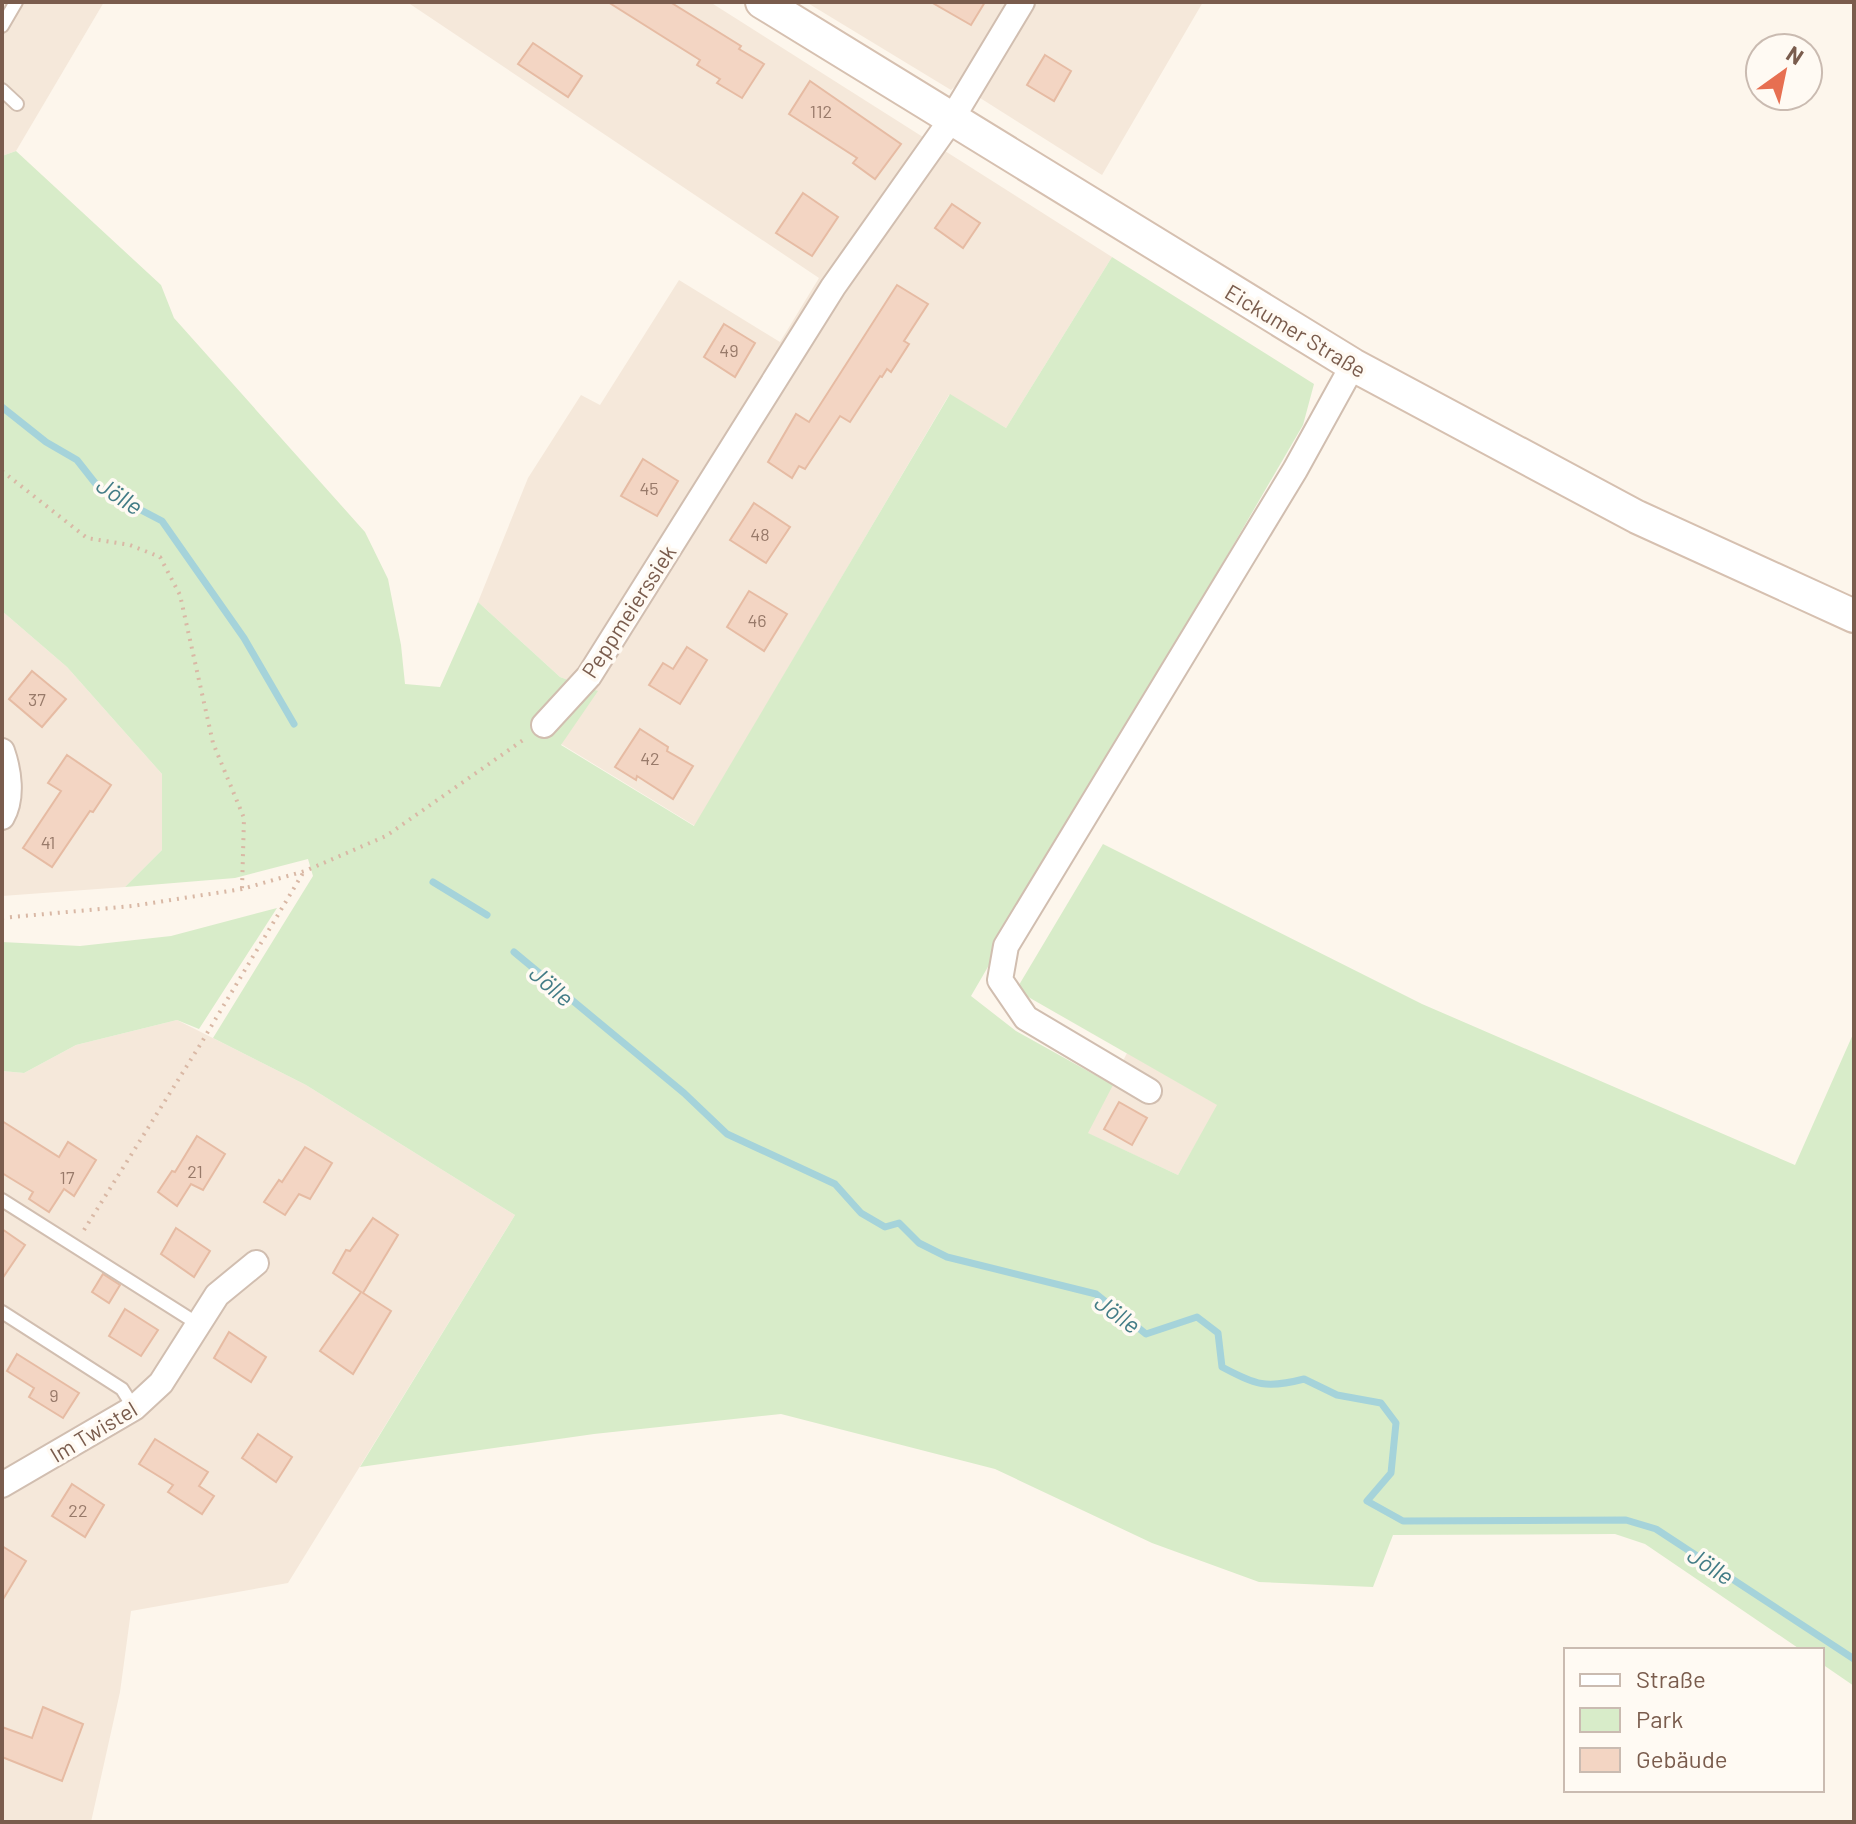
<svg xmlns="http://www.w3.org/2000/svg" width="1856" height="1824" font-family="Barlow,sans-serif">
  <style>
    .residential { fill: #f5e8da }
    .green { fill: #d8ecc9 }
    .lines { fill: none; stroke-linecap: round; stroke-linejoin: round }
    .stream { stroke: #a5d3da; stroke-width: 7 }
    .building { fill: #f3d5c3; stroke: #e6bba3; stroke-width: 2 }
    .service-casing { stroke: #d1beb0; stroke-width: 16 }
    .minor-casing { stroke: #d1beb0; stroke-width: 28 }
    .secondary-casing { stroke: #d6c0b0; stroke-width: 36 }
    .path { stroke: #d9b8a5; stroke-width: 4; stroke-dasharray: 2 6; stroke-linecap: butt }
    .service { stroke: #fff; stroke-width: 12 }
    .minor { stroke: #fff; stroke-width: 24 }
    .secondary { stroke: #fff; stroke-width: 32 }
    .labels { text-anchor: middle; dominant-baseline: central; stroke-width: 7; stroke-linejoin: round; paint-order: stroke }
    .number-label { font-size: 18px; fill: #987a6a }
    .street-label { font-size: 22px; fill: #7a5c4d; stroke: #fffaf3 }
    .water-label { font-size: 24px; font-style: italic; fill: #437c86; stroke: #fffaf3 }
  </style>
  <rect width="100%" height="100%" fill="#fdf6ec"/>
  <!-- residential -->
  <g class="residential">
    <polygon points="2,2 104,2 16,151 2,156"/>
    <polygon points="407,2 710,2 1112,257 1006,428 949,395 695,826 561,744 597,691 560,677 478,602 528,478 581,395 600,405 679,280 780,342 819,278"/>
    <polygon points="806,2 1203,2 1102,175 958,84 951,90"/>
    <polygon points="2,611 67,667 162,774 162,850 125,887 2,896"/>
    <polygon points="177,1020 306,1085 515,1215 288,1583 131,1611 120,1692 91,1822 2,1822 2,1071 24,1073 76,1045"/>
    <polygon points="1127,1053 1218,1105 1178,1175 1087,1133"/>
  </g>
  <!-- green -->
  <g class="green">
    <polygon points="16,151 161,285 174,318 365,532 388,579 401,645 405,684 440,687 478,602 560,677 598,691 561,745 694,826 950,394 1006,428 1112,257 1314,384 1303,425 971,996 1016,1031 1113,1085 1088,1133 1178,1175 1217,1105 1016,990 1103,844 1422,1004 1795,1165 1854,1032 1854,1686 1822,1664 1822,1650 1801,1650 1645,1544 1615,1534 1393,1535 1373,1587 1259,1582 1152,1543 995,1469 781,1414 594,1434 360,1467 515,1215 306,1085 213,1038 313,876 308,859 235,878 125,887 162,850 162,774 67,667 2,611 2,156"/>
    <polygon points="277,908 199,1029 177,1020 76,1045 24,1073 2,1071 2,942 80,946 171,936"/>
  </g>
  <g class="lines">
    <!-- stream -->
    <g class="stream">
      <polyline points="2,407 46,442 77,460 99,488 162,521 244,638 294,724"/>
      <polyline points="433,882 487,915"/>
      <path d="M514,952l170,141 43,41 108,50 26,29 24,14 14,-4 20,20 28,14 149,37 50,40 51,-17 21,16 4,34c34,18 44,22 82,12l33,16 44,8 15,20 -5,50 -24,28 36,20 223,-1 30,9 198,130"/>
    </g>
  </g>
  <!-- building -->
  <g class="building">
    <polygon points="608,2 670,2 741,46 739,49 764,64 742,98 717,83 720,79 697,65 700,60"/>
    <polygon points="931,2 985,2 971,25"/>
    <polygon points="533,43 582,76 568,97 518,64"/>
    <polygon points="1045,55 1071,71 1054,101 1027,85"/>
    <polygon points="810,81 901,144 875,179 853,163 857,158 789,114"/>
    <polygon points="803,193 838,217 812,256 776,233"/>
    <polygon points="952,204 980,223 963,248 935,228"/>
    <polygon points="897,285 928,304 904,341 909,344 891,372 887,369 882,377 880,376 850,422 840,416 805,469 799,466 792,478 768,462 796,414 809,422"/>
    <polygon points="724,324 755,343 735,377 704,357"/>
    <polygon points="643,459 678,481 657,516 621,496"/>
    <polygon points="754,503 790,527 766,563 730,540"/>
    <polygon points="749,591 787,614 764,651 727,627"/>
    <polygon points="687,647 707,660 680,704 649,685 663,663 673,669"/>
    <polygon points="32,671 66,699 42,727 9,699"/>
    <polygon points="640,729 668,747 667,751 693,766 673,799 637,776 636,780 615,767"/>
    <polygon points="67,755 111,785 93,812 90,811 52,867 23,848 61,791 48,783"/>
    <polygon points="1119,1102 1147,1118 1132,1145 1104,1129"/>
    <polygon points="2,1121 59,1157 68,1142 96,1160 74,1196 64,1189 49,1212 29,1199 33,1192 2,1173"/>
    <polygon points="197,1136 225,1154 203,1190 191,1184 177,1206 158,1192 172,1171 175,1172"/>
    <polygon points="305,1147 332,1163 310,1199 299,1194 285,1215 264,1202 279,1180 282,1182"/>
    <polygon points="373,1218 398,1235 363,1293 391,1311 353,1374 320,1351 361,1292 333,1273 346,1250 350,1251"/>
    <polygon points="176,1228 210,1251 194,1277 161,1254"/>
    <polygon points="2,1229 25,1245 2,1279"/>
    <polygon points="103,1274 120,1285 109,1303 92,1292"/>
    <polygon points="125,1309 158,1330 141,1356 109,1336"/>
    <polygon points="229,1332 266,1357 251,1382 214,1358"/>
    <polygon points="17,1354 79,1393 63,1418 29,1397 34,1388 7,1371"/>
    <polygon points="258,1434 292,1457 276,1482 242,1458"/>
    <polygon points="155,1439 208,1472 199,1486 214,1496 202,1514 168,1492 173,1485 139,1464"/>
    <polygon points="72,1484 104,1505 85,1537 52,1516"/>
    <polygon points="2,1546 26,1561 2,1601"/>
    <polygon points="43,1707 83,1724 62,1781 2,1757 2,1727 32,1738"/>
  </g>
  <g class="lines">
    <!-- service casing -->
    <g class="service-casing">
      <g id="service">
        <polyline points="2,26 16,2"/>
        <polyline points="2,90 17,104"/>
        <polyline points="2,1200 198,1324"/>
        <polyline points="2,1312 122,1389 134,1408"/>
      </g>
    </g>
    <!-- minor casing -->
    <g class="minor-casing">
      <g id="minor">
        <polyline points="544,725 589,676 833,287 951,120 1022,2"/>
        <path d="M2,751c7,20 11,47 0,66"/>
        <polyline points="1149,1091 1026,1018 1000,980 1006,946 1295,470 1353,365"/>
        <polyline points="2,1485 134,1408 161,1383 217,1295 256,1263"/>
      </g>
    </g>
    <!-- secondary casing -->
    <g class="secondary-casing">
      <polyline id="secondary" points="762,2 1353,365 1637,517 1854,616"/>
    </g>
    <!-- path -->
    <g class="path">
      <polyline points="2,471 87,538 130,545 160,557 180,595 213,743 244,818 242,889"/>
      <polyline points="2,918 132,906 242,889 305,871 386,836 526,738"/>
      <polyline points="84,1230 200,1045 303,873"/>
    </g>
    <!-- service -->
    <use href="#service" class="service"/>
    <!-- minor -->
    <use href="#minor" class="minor"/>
    <!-- secondary -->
    <use href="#secondary" class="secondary"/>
  </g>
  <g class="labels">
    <!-- number labels -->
    <g class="number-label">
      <text x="821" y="111">112</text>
      <text x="729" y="350">49</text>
      <text x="649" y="488">45</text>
      <text x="760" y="534">48</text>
      <text x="757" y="620">46</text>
      <text x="37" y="699">37</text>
      <text x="650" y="758">42</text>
      <text x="48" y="842">41</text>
      <text x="195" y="1171">21</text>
      <text x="67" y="1177">17</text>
      <text x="54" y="1395">9</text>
      <text x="78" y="1510">22</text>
    </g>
    <!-- street labels -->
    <g class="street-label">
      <text transform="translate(1296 330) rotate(31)">Eickumer Straße</text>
      <text transform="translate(628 611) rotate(-57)">Peppmeierssiek</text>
      <text transform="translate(93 1431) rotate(-31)">Im Twistel</text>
    </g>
    <!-- water labels -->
    <g class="water-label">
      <text transform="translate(120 495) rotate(33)">Jölle</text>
      <text transform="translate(552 985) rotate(41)">Jölle</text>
      <text transform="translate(1118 1313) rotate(36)">Jölle</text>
      <text transform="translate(1711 1565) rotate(33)">Jölle</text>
    </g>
  </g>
  <!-- border -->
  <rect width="1856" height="1824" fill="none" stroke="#7a5c4d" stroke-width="8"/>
  <!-- legend -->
  <rect x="1564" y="1648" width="260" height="144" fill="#fffaf3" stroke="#cabbb1" stroke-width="2"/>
  <rect x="1580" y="1674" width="40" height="12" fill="#ffffff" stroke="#cabbb1" stroke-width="2"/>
  <text x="1636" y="1688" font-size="24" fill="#7a5c4d">Straße</text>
  <rect x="1580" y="1708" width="40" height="24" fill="#d8ecc9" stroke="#cabbb1" stroke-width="2"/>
  <text x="1636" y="1728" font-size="24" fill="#7a5c4d">Park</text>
  <rect x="1580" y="1748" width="40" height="24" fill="#f3d5c3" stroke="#cabbb1" stroke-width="2"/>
  <text x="1636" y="1768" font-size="24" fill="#7a5c4d">Gebäude</text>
  <!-- north arrow -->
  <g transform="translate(1784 72) rotate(33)"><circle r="38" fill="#fffaf3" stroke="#cabbb1" stroke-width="2"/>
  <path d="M0-6L14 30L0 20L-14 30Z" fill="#e76f51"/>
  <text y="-12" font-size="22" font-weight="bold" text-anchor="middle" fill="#7a5c4d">N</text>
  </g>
</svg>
